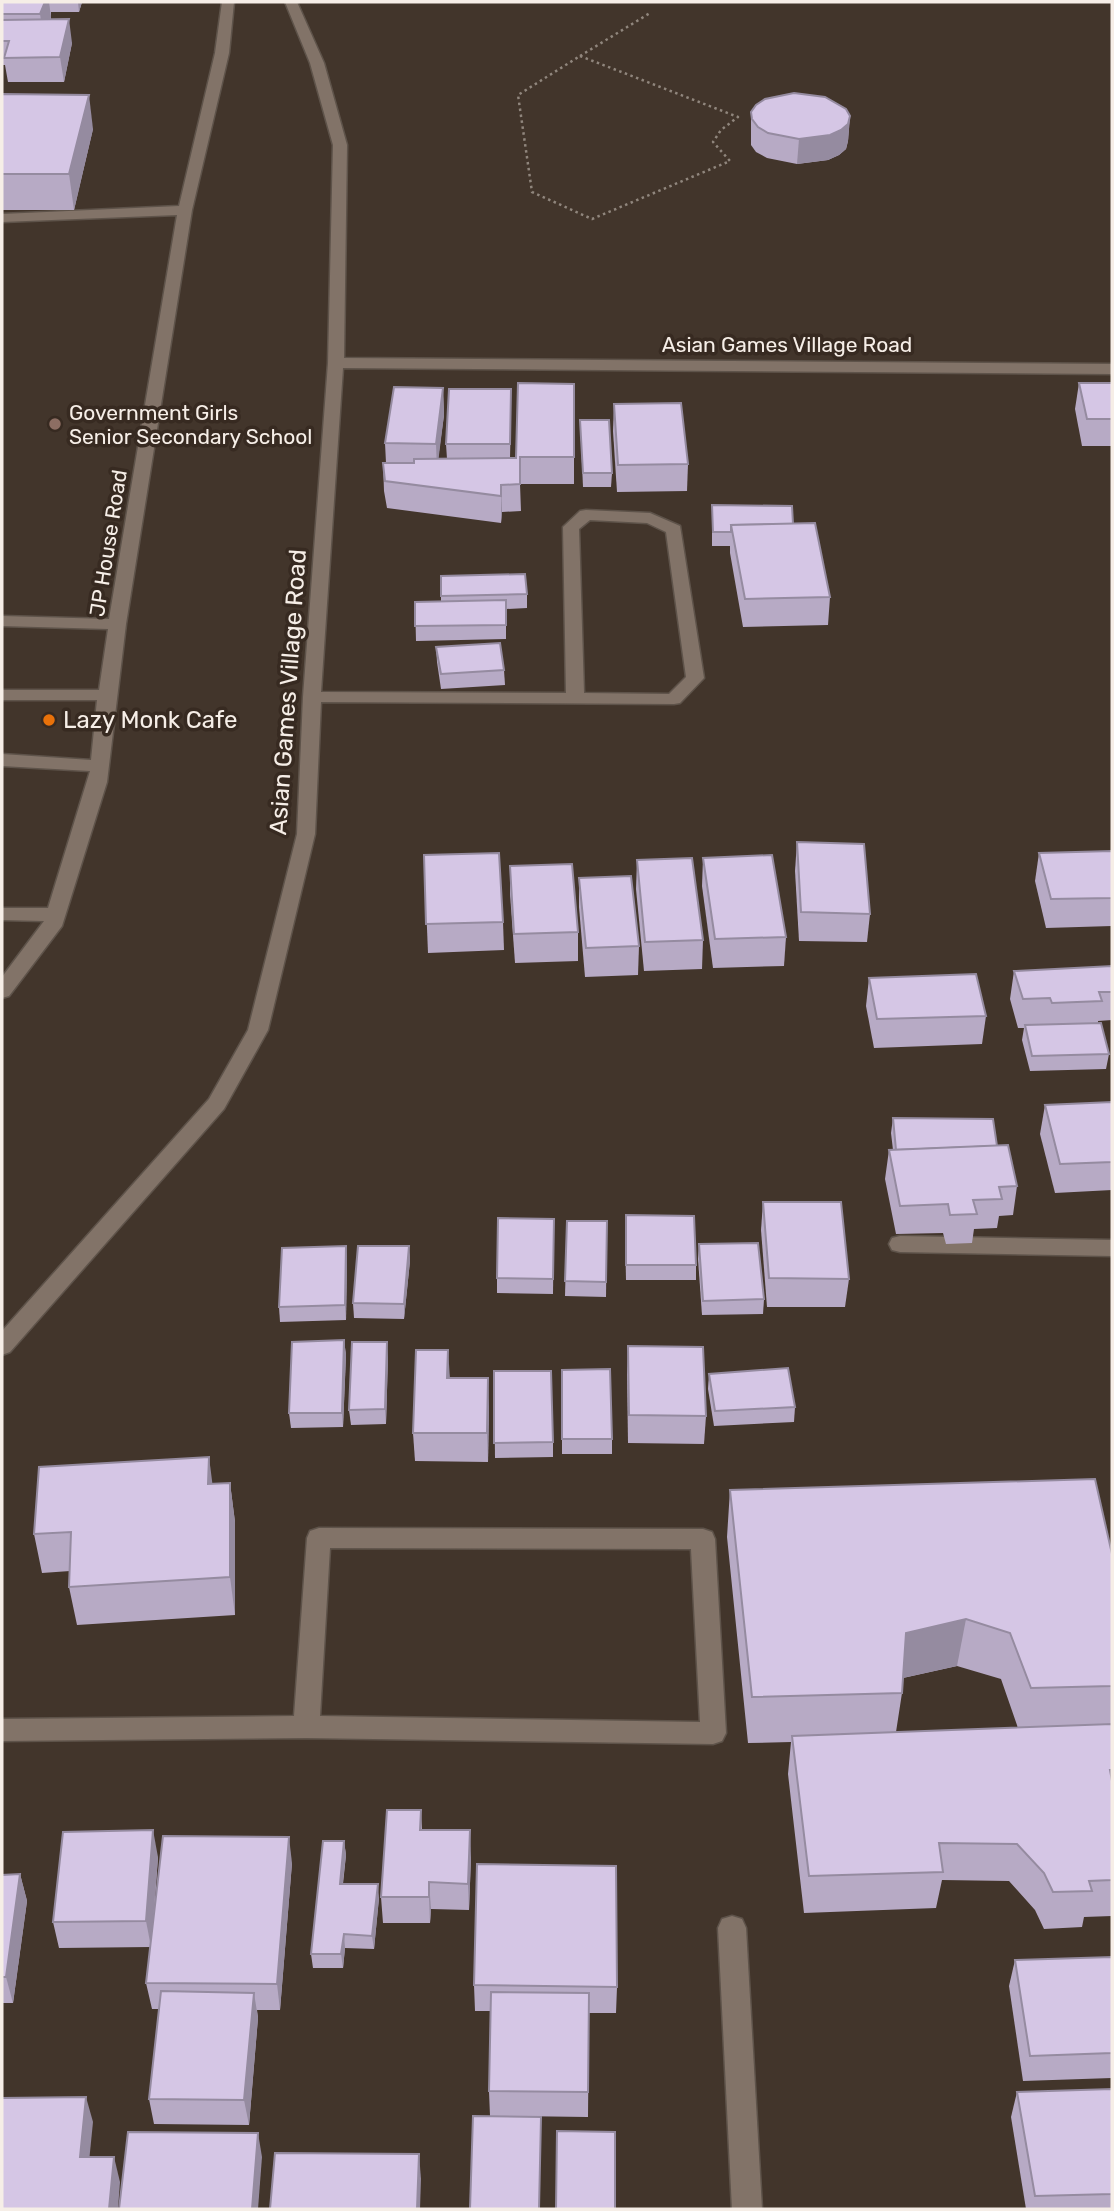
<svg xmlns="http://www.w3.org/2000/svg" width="1114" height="2211" font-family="Rubik,sans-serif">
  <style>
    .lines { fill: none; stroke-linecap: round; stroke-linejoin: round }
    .minor-casing { stroke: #5e534a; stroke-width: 3 }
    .path { stroke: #90867d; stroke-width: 2.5; stroke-dasharray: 2.5 3.5; stroke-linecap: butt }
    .minor { fill: #827368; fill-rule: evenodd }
    .wall { fill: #b7aac5; fill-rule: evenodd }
    .shaded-wall { fill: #958ba0 }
    .building { fill: #d5c6e5; stroke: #958ba0; stroke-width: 2 }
    .education-dot { fill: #8d6e63; stroke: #372a21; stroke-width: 2.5 }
    .food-dot { fill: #e8710a; stroke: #372a21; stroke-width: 2.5 }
    .labels { text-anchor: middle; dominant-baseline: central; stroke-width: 7; stroke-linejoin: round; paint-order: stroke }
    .far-street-label { font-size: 21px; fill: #f6eee7; stroke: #372a21 }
    .far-poi-label { font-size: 21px; fill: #f6eee7; stroke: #372a21; text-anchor: start }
    .street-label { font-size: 24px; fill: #f6eee7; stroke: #372a21 }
    .poi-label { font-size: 24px; fill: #f6eee7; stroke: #372a21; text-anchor: start }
  </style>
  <rect width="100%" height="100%" fill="#42352b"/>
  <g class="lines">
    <!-- minor casing -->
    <g class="minor-casing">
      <g id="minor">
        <polygon points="222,2 234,2 229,53 192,210 126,624 107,782 62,926 9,996 2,998 2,977 44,921 2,920 2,908 48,908 90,771 2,766 2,754 91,760 97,700 2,700 2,690 99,690 108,629 2,626 2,616 109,619 177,215 2,222 2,214 179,206 215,53"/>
        <path d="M285,2h12l27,61 23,82 -3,213 768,6v10l-769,-6 -22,324 245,1 -3,-166 17,-16 6,-1 64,3 30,13 24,152 -24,25 -6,1 -353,-2 -6,132 -47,196 -44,79 -214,243 -8,3v-24l207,-232 39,-69 49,-196 6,-137 25,-334 5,-218 -23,-82zM590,520l57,3 19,9 20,145 -17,17 -85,-1 -5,-164z"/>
        <polygon points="900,1236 1112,1240 1112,1256 900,1252 892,1250 889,1244 892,1238"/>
        <path d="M319,1528l384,1 9,3 3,7 11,194 -4,8 -9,3 -407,-6 -304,3v-22l292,-3 13,-178 3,-7zM330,1548l361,1 9,173 -380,-6z"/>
        <polygon points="732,1916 742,1919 746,1928 762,2209 732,2209 718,1928 722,1919"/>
      </g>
    </g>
    <!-- path -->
    <g class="path">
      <polygon points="580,56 738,117 721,130 713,142 730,161 592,219 532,192 518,95"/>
      <polyline points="580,56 650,13"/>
    </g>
    <!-- minor -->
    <use href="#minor" class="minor"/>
  </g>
  <!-- wall -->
  <g class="wall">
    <polygon points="2,2 82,2 79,12 51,12 51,19 72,43 64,82 8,82 5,65 2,65"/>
    <polygon points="2,94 93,129 74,210 2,210"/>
    <polygon points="751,112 850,116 848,141 846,149 839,155 828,160 797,164 767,158 756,152 751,145"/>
    <polygon points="1079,383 1112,383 1112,446 1082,446 1075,409"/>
    <polygon points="574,384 574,484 520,484 521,511 502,512 501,523 387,508 384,491 383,463 386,463 385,443 443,388 444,415 438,459 447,459 446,444 511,416 510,458 516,458"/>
    <polygon points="614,404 688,464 687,491 617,492 613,431"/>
    <polygon points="580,420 612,473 611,487 583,487"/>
    <polygon points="712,505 793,524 830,597 828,625 743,627 730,553 730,546 712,546"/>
    <polygon points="441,576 527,594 527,608 506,609 506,639 416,641 415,602 441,602"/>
    <polygon points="436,647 504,670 505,685 441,689 437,662"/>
    <polygon points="797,842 870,914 867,942 799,941 795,871"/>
    <polygon points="1112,851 1112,926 1046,928 1035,881 1039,853"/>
    <polygon points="424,855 503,922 504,950 428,953"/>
    <polygon points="703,858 786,937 784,966 713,968 702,886"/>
    <polygon points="637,860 703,940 702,969 644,971 636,889"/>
    <polygon points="510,866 578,932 578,961 515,963 510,894"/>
    <polygon points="579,878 639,946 638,975 585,977 579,907"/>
    <polygon points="1112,966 1112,1020 1098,1021 1098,1023 1109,1054 1106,1069 1030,1071 1022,1040 1024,1028 1018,1028 1010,999 1014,971"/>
    <polygon points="869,978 986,1016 982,1044 874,1048 866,1006"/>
    <polygon points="1112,1102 1112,1190 1055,1193 1040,1134 1045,1105"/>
    <polygon points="893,1118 997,1146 1017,1186 1013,1215 999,1216 997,1228 974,1229 972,1243 946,1244 943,1233 896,1234 885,1179 889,1150 893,1150 891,1133"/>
    <polygon points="763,1202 849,1279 845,1307 767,1307 761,1230"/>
    <polygon points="554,1219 553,1294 497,1293 497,1278"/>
    <polygon points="567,1221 607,1221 606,1297 565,1296"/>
    <polygon points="625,1230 696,1265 696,1280 626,1280"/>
    <polygon points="699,1244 764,1299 763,1314 702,1315 698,1259"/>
    <polygon points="346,1246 347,1261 346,1320 280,1322 279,1307"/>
    <polygon points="409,1246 410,1261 404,1319 354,1318 353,1303"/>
    <polygon points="344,1340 346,1355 343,1427 291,1428 289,1413"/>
    <polygon points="628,1346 706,1416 704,1444 628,1443 627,1374"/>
    <polygon points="388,1357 386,1424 351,1425 349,1410"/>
    <polygon points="562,1370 612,1439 612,1454 562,1454"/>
    <polygon points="494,1371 553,1442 553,1457 495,1458"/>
    <polygon points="709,1374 795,1407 794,1422 714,1426 708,1389"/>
    <polygon points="450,1378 489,1406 488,1462 415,1461 413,1433"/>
    <polygon points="230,1483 235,1522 235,1615 77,1625 69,1587 70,1571 42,1573 34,1534 213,1484"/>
    <path d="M730,1490l382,64v362l-28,1 -2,10 -38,2 -9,-19 -26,-29 -67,-1 -6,28 -132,5 -16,-139 3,-32 -43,1 -21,-206zM957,1666l44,13 17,49 -122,4 6,-39 1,-15z"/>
    <polygon points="421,1810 422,1830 471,1857 469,1910 431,1909 430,1923 383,1923 381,1897"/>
    <polygon points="344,1841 346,1855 343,1884 379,1898 374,1949 345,1948 343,1968 313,1968 311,1954"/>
    <polygon points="158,1857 153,1928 292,1863 280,2010 257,2010 258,2018 249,2125 154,2124 149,2099 159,2009 152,2009 146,1983 151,1947 59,1948 53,1922"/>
    <polygon points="20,1874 27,1901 13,2003 2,2003 2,1875"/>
    <polygon points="1112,1957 1112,2078 1023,2081 1009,1986 1015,1960"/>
    <polygon points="474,1985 617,1987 616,2013 589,2013 588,2117 515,2116 541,2117 541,2142 490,2116 489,2091 491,2011 475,2011"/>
    <polygon points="1112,2089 1112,2209 1026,2209 1011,2117 1017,2092"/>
  </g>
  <!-- shaded-wall -->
  <g class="shaded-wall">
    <polygon points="45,2 49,2 51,17 44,39 40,14"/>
    <polygon points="78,2 82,2 79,12"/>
    <polygon points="69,19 72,43 64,82 60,57"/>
    <polygon points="89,95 93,129 74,210 69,174"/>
    <polygon points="850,116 848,141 846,149 839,155 828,160 797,164 799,139"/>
    <polygon points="443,388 444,415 437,471 436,444"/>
    <polygon points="501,485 502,512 501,523"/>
    <polygon points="346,1246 347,1261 346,1320 345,1305"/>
    <polygon points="409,1246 410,1261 404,1319 404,1304"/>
    <polygon points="344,1340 346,1355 343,1427 342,1413"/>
    <polygon points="387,1342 388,1357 386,1424 385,1409"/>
    <polygon points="448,1350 450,1379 447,1378"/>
    <polygon points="488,1378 489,1406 488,1462 487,1433"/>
    <polygon points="209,1457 214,1496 208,1484"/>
    <polygon points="230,1483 235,1522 235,1615 230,1577"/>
    <polygon points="966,1619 957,1666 898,1679 906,1633"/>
    <polygon points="153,1830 158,1857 151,1947 146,1921"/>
    <polygon points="470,1830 471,1857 469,1910 468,1884"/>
    <polygon points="289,1837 292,1863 280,2010 277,1984"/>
    <polygon points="344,1841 346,1855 341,1898 340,1884"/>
    <polygon points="20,1874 27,1901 13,2003 6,1977"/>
    <polygon points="429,1882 431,1909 430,1923 429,1897"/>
    <polygon points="378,1884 379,1898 374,1949 372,1936"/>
    <polygon points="344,1934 345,1948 343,1968 341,1954"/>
    <polygon points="254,1993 258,2018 249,2125 244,2100"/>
    <polygon points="86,2097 93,2122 87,2182 80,2157"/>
    <polygon points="258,2133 262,2157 258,2209 252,2209"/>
    <polygon points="419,2154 421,2179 420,2209 417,2209"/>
    <polygon points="114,2157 120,2182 118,2209 109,2209"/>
  </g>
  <!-- building -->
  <g class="building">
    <polygon points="2,2 45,2 40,14 2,14"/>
    <polygon points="69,19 60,57 4,58 9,41 2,41 2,20"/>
    <polygon points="794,93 825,97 846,109 850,116 848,124 841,130 830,135 799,139 768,133 758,127 752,119 751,112 756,105 765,99"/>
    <polygon points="2,94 89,95 69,174 2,174"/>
    <polygon points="518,383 574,384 574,457 520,457 520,484 501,485 501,496 385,481 383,463 414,463 414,459 516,458"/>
    <polygon points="1079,383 1112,383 1112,419 1087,419"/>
    <polygon points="394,387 443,388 436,444 385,443"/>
    <polygon points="449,389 511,389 510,444 446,444"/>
    <polygon points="681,403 688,464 618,465 614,404"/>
    <polygon points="580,420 609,420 612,473 583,473"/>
    <polygon points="712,505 792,506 793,524 731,525 731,532 713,532"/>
    <polygon points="815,523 830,597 745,599 731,525"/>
    <polygon points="525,574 527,594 441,596 441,576"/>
    <polygon points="506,600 506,625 415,626 415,602"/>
    <polygon points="500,643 504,670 441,674 436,647"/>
    <polygon points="797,842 864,844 870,914 801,912"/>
    <polygon points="1112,851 1112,898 1051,899 1039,853"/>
    <polygon points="499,853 503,922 426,924 424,855"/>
    <polygon points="772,855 786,937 715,939 703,858"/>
    <polygon points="692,858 703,940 645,942 637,860"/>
    <polygon points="572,864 578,932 514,934 510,866"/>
    <polygon points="631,876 639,946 586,948 579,878"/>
    <polygon points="1112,966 1112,992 1099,992 1102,1001 1052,1003 1050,998 1023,999 1014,971"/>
    <polygon points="976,974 986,1016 877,1019 869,978"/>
    <polygon points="1101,1023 1109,1054 1032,1056 1025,1025"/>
    <polygon points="1112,1102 1112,1162 1060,1164 1045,1105"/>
    <polygon points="893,1118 993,1119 997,1146 896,1150"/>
    <polygon points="1008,1145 1017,1186 999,1187 1002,1199 973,1200 977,1214 950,1215 948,1204 900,1206 889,1150"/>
    <polygon points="763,1202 841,1202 849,1279 769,1278"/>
    <polygon points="626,1215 694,1216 696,1265 626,1265"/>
    <polygon points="498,1218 554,1219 553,1279 497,1278"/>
    <polygon points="567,1221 607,1221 606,1282 565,1281"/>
    <polygon points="758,1243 764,1299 703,1301 699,1244"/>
    <polygon points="346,1246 345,1305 279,1307 282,1248"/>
    <polygon points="358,1246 409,1246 404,1304 353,1303"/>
    <polygon points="344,1340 342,1413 289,1413 292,1342"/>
    <polygon points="352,1342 387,1342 385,1409 349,1410"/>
    <polygon points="628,1346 703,1347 706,1416 629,1415"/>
    <polygon points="416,1350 448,1350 447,1378 488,1378 487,1433 413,1433"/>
    <polygon points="788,1368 795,1407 715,1411 709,1374"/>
    <polygon points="610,1369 612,1439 562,1439 562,1370"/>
    <polygon points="494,1371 551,1371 553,1442 494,1443"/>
    <polygon points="209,1457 208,1484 230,1483 230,1577 69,1587 71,1532 34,1534 39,1467"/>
    <polygon points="1095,1479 1112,1554 1112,1686 1031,1688 1010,1633 966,1619 906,1633 902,1693 752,1697 730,1490"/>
    <polygon points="1112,1724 1112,1770 1110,1770 1112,1781 1112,1880 1089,1881 1092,1891 1053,1892 1044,1873 1017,1844 939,1843 943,1872 809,1876 792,1736"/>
    <polygon points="387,1810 421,1810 420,1830 470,1830 468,1884 429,1882 429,1897 381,1897"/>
    <polygon points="153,1830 146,1921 53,1922 63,1832"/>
    <polygon points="163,1836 289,1837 277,1984 146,1983"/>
    <polygon points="323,1841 344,1841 340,1884 378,1884 372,1936 344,1934 341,1954 311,1954"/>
    <polygon points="477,1864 616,1866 617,1987 474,1985"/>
    <polygon points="20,1874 6,1977 2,1977 2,1875"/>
    <polygon points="1112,1957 1112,2053 1030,2056 1015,1960"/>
    <polygon points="161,1991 254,1993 244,2100 149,2099"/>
    <polygon points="491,1992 589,1993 588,2092 489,2091"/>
    <polygon points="1112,2089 1112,2194 1035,2196 1017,2092"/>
    <polygon points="86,2097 80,2157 114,2157 109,2209 2,2209 2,2098"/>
    <polygon points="473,2116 541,2117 539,2209 470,2209"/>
    <polygon points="557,2131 615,2132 615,2209 556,2209"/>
    <polygon points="128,2132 258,2133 252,2209 119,2209"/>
    <polygon points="275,2153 419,2154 417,2209 270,2209"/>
  </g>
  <!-- markers -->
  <circle class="education-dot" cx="55" cy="424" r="7"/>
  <circle class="food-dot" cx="49" cy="720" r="7"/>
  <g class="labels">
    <!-- far-street labels -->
    <g class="far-street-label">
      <text x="787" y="344">Asian Games Village Road</text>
      <text transform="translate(108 543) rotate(-81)">JP House Road</text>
    </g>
    <!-- far-poi labels -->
    <g class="far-poi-label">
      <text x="69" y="412">Government Girls<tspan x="69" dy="24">Senior Secondary School</tspan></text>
    </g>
    <!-- street labels -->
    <g class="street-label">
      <text transform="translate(288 692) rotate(-86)">Asian Games Village Road</text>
    </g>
    <!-- poi labels -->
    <g class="poi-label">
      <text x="63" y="720">Lazy Monk Cafe</text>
    </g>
  </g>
  <!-- border -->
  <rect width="1114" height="2211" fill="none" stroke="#f6eee7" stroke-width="7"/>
</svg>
